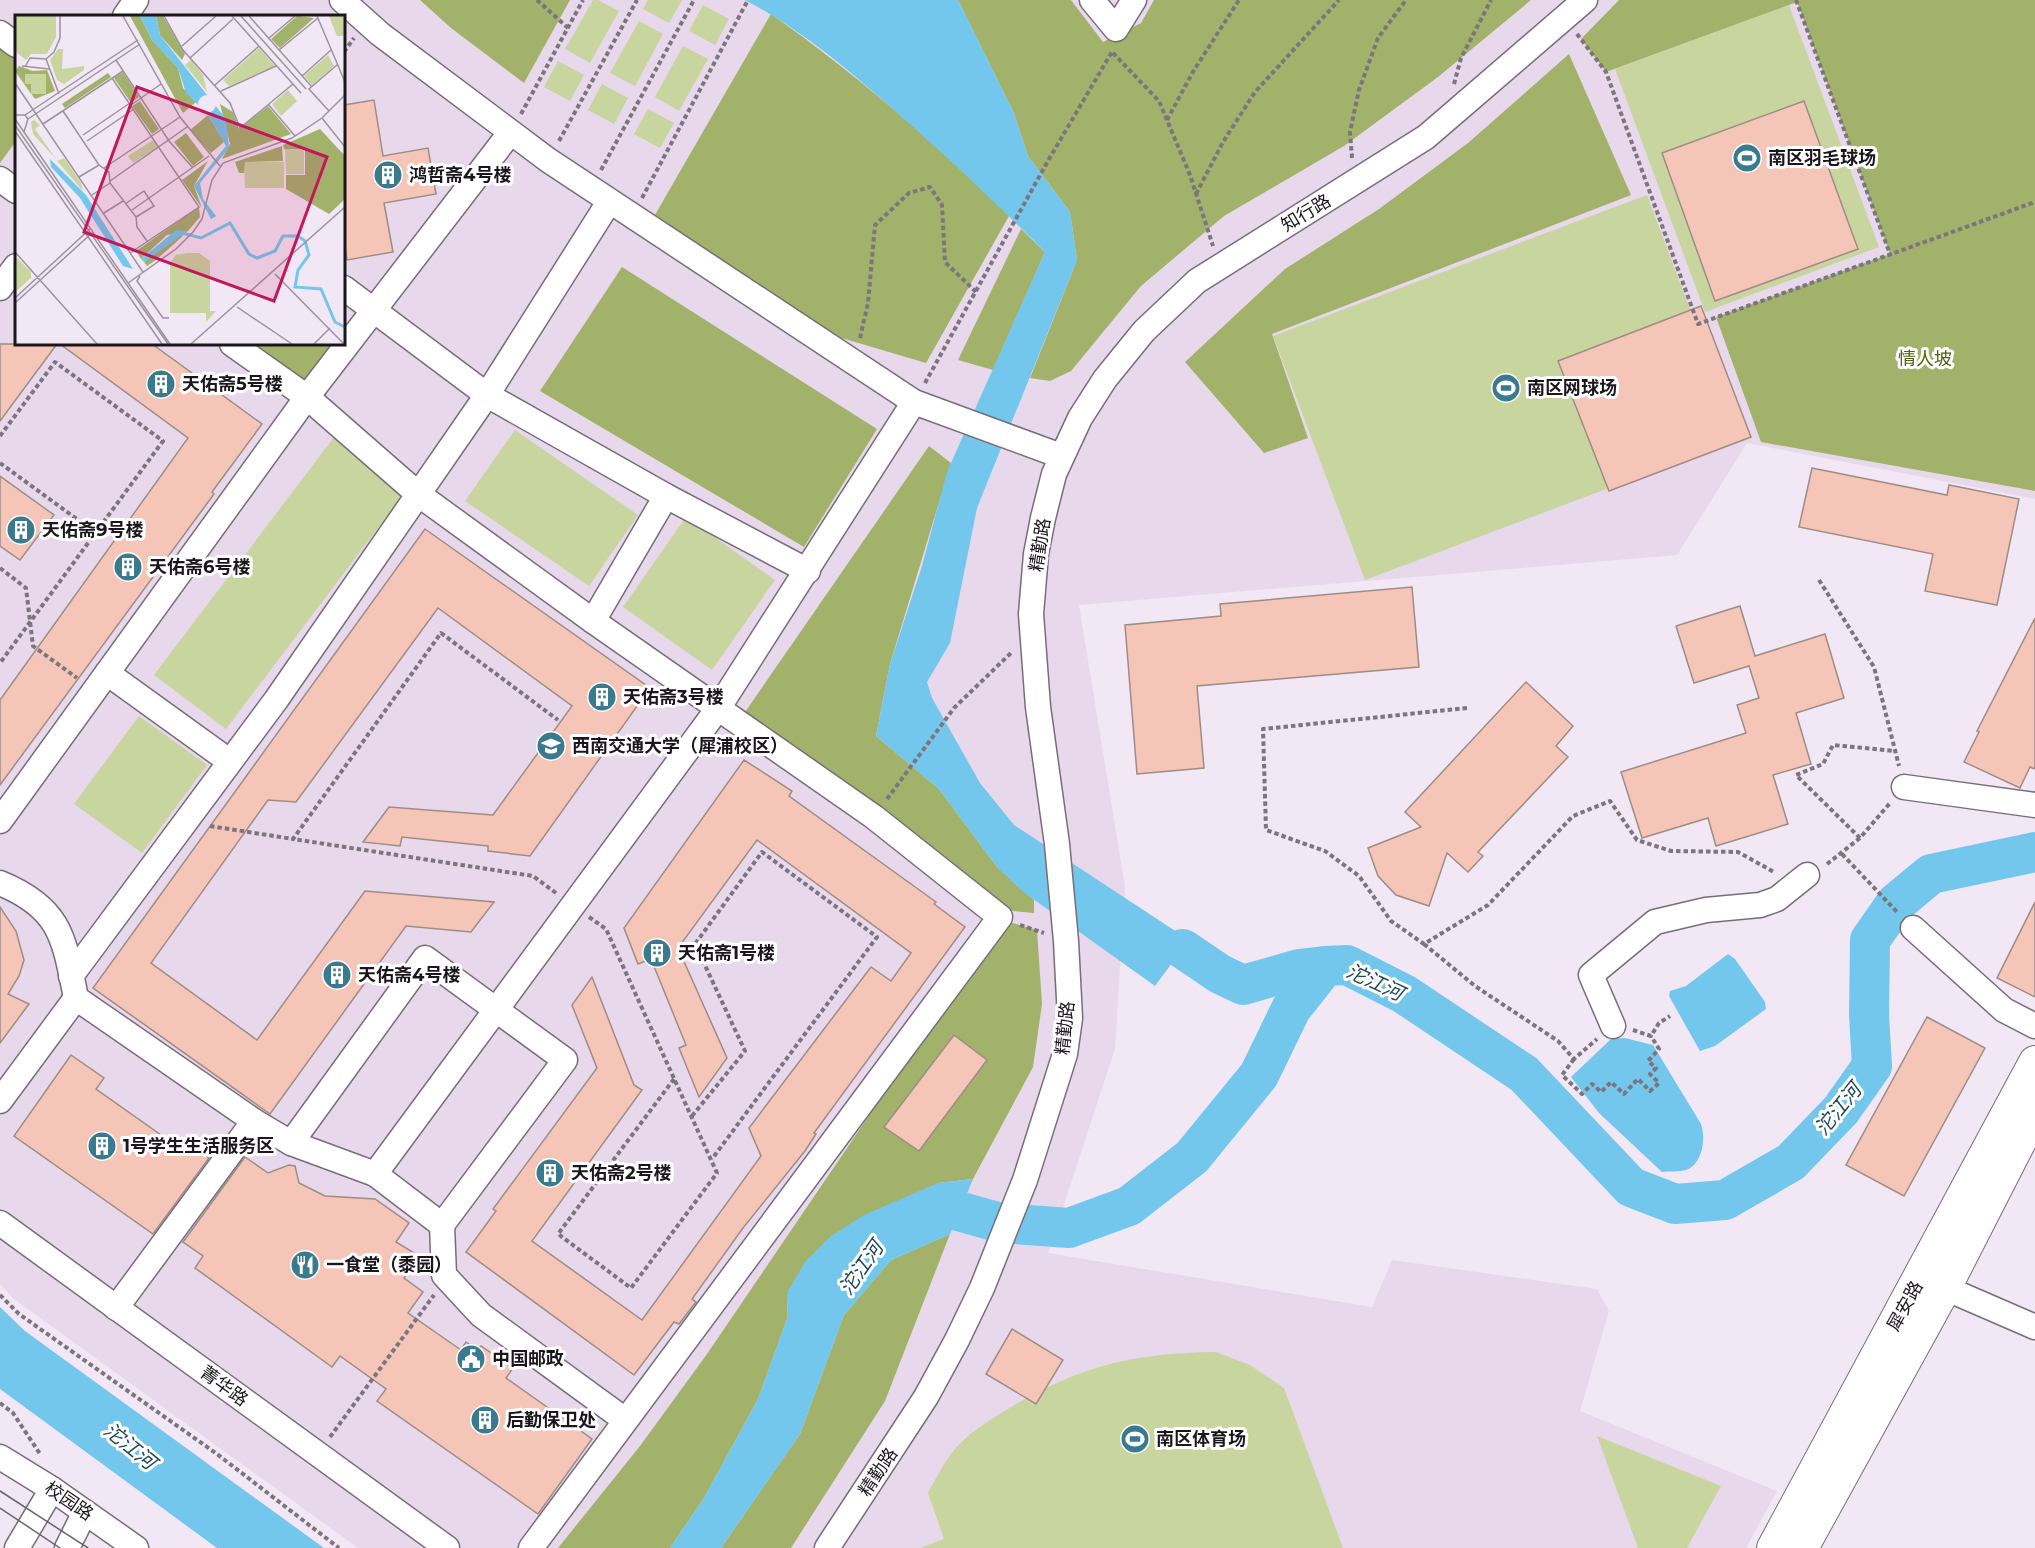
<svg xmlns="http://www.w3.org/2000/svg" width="2035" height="1548" font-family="Montserrat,'Noto Sans SC',sans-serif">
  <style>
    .built { fill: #e8d8ec; fill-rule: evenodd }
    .green { fill: #c8d59f }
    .forest { fill: #a2b26a }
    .water { fill: #73c7ec }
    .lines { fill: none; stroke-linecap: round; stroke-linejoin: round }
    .river { stroke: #73c7ec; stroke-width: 40 }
    .building { fill: #f5c5b8; stroke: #9e8c87; stroke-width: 1.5 }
    .minor-casing { stroke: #776d79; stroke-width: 27 }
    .major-casing { stroke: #776d79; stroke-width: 34 }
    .path { stroke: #7c757e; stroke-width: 4; stroke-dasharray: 4.5 3; stroke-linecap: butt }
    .minor { stroke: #fff; stroke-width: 24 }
    .major { stroke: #fff; stroke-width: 32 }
    .tram { stroke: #6a646c; stroke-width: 1.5 }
    .labels { text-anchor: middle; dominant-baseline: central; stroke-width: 6; stroke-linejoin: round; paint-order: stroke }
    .poi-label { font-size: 18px; font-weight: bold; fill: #1a161b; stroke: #fff; text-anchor: start }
    .street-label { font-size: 18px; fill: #1a161b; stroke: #fff }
    .park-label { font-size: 18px; fill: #525f0e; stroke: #fff }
    .water-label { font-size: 20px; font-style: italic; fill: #204656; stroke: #fff }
    .inset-river { fill: none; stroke: #73c7ec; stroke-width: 3 }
    .inset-road { fill: none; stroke: #9c939e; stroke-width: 1.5 }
    .view { fill: #c2185b; fill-opacity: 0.15; stroke: #c2185b; stroke-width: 3 }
    .inset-edge { fill: none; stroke: #1a161b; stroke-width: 3 }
  </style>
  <rect width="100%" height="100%" fill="#f2e7f5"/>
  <!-- built -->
  <path class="built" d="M0,0h2035v499l-288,-56 -70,112 -598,50 46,282 -10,162 -67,204 324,54 20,-47 205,29 12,22 -29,100 197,80 -31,57h-1388l-344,-249 -14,-15zM16,16h328v328h-328z"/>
  <!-- green -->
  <g class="green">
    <polygon points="593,0 598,0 619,11 590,63 565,49"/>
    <polygon points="648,0 682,0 669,23 643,9"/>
    <polygon points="703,5 729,19 715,45 689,31"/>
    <polygon points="1789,5 1879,247 1705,312 1615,69"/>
    <polygon points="639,21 663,34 635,86 610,73"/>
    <polygon points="683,46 708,59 679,111 655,97"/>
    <polygon points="558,61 584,75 570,101 544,87"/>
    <polygon points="602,84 628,98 614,124 588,110"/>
    <polygon points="648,109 674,123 660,148 634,134"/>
    <polygon points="1647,195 1739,439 1365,580 1273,336"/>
    <polygon points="515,430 638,515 589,586 465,501"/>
    <polygon points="334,437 406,491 226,729 154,675"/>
    <polygon points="686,517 775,580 712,670 623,607"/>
    <polygon points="139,716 207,765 142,853 74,804"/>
    <path d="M1216,1352l34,13 34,23 59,160h-423l24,-9 -16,-46c7,-13 14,-27 23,-39 14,-19 37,-33 57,-45 70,-43 126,-56 208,-57z"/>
    <polygon points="1597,1436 1721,1486 1687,1548 1638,1548"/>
  </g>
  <!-- forest -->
  <g class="forest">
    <polygon points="420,0 570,0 524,83 451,28"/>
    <polygon points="958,0 1071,0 1103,42 1141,23 1154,0 1531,0 1438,77 1344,146 1224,216 1141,286 1071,371 1050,381 1030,378 1077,260 1070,212 1028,156 1013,111"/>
    <polygon points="1619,0 2035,0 2035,491 1761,442 1716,317 1890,254 1797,2 1606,72 1581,39"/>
    <path d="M771,14c85,60 164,128 238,202l-83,147 -98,-29 -176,-114z"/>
    <polygon points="0,44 16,56 16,141 0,163"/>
    <polygon points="1569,54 1631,195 1272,334 1308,438 1264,453 1185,362 1285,269 1379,209 1468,143"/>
    <polygon points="1021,229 1045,252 993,370 958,360"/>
    <polygon points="622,267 877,429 804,547 540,391"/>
    <polygon points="240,344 340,344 306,391"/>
    <polygon points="929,446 951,463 890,664 876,736 939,789 997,867 1034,900 1034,913 1004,910 966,875 910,831 743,715"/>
    <polygon points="1002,920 1037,930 1042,1004 1033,1067 973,1179 938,1183 788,1291 787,1319 758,1399 704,1498 670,1548 558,1548 640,1446 707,1354"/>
    <polygon points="950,1234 885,1401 791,1548 721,1548 800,1434 844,1315 891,1260"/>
  </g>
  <!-- water -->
  <g class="water">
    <path d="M745,0h213l55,111 15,45 42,56 7,48 -100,248 -27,135 -23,39 5,16 48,85 34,42 175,115 -34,46 -133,-95 -25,-24 -58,-78 -63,-53 14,-72 32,-98 25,-94 98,-220c-52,-52 -105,-102 -160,-150 -44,-38 -88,-75 -140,-102z"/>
    <polygon points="1728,954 1735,959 1765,1002 1766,1009 1715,1046 1700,1051 1669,996 1670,991 1686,986"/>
    <path d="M1625,1038l28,7 48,79c5,14 2,40 -15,46 -7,2 -17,1 -24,2l-63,-59 -28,-36 40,-38z"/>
    <polygon points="973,1179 950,1234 891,1260 844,1315 800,1434 721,1548 670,1548 704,1498 758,1399 787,1319 788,1291 805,1262 831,1236 864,1215 938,1183"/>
    <polygon points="0,1307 25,1331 324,1548 217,1548 0,1389"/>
  </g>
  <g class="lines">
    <!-- river -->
    <g class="river">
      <polyline points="1183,949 1220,974 1243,985 1299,969 1325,966"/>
      <polyline points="909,1223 951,1209 1001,1223 1069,1228 1129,1206 1192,1157 1259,1075 1291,1009 1325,966 1347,965 1404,994 1524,1074 1631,1187 1675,1204 1725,1200 1791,1162 1841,1110 1872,1066 1869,1015 1870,940 1896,903 1931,874 2035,852"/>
    </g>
  </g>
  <!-- building -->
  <g class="building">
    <polygon points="374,100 383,156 428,148 436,194 384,203 393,252 347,260 344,239 344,105"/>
    <polygon points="1804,101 1858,249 1715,301 1662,153"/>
    <polygon points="1701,306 1751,437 1609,491 1558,361"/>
    <polygon points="0,344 57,344 0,421"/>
    <polygon points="60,344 152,344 262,424 212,492 214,494 0,785 0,700 188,438"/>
    <polygon points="1812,468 1947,495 1949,485 2019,499 1997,605 1925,591 1933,554 1799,527"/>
    <polygon points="0,476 54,515 20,560 0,546"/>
    <polygon points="425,529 650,688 530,856 488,851 488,846 402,837 400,846 363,842 389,807 493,815 572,706 438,608 296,802 268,800 151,963 257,1040 365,891 494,902 471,932 406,926 270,1114 93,988"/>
    <polygon points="1412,587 1419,667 1197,686 1204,768 1137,774 1125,625 1221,616 1220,604"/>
    <polygon points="1740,606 1755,656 1825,634 1844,698 1796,713 1811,764 1773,775 1788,824 1716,846 1708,818 1642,838 1621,772 1746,733 1737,705 1759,698 1749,666 1694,683 1676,626"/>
    <polygon points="2035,618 2035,769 2030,767 2020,788 1964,762 1979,732 1977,731"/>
    <polygon points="1526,682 1573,726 1556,746 1568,757 1478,852 1483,856 1468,872 1447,853 1429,906 1396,895 1378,876 1368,848 1421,827 1405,812"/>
    <polygon points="744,760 792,791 789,796 936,902 934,904 965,927 814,1133 816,1134 805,1151 743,1228 692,1299 696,1302 679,1324 674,1322 634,1375 466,1252 496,1211 493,1209 597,1068 572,1005 592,977 634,1085 642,1090 532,1241 642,1320 761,1156 749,1128 871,967 891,981 911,953 757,840 678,948 727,1058 699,1097 679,1048 686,1045 651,959 638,964 624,928"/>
    <polygon points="2035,902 2035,997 1997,978"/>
    <polygon points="0,907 16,931 24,960 19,976 8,994 29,1004 0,1043"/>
    <polygon points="1927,1017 1985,1048 1904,1196 1846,1165"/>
    <polygon points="954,1035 987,1060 919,1151 884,1127"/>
    <polygon points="71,1055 104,1078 96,1089 181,1149 186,1142 209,1158 153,1234 14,1136"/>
    <polygon points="245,1157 268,1173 289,1165 295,1166 299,1183 325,1196 375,1199 409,1223 396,1242 414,1253 415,1262 404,1278 423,1292 408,1313 461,1350 466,1342 477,1350 481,1346 513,1368 506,1378 592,1439 538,1514 377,1401 386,1389 340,1356 332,1367 195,1268 203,1256 183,1242"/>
    <polygon points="1012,1329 1063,1360 1036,1404 986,1374"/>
  </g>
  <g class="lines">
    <!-- minor casing -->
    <g class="minor-casing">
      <g id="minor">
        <polyline points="342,0 380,34 548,160 914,402 1061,456"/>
        <polyline points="1092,0 1116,29 1134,0"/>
        <polyline points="125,16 136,0"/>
        <polyline points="0,33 16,45"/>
        <polyline points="0,179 16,191"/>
        <polyline points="0,288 16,266"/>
        <polyline points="344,288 487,395 666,496 808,571"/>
        <polyline points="232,344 307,397 418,494 593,621 874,817 1000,917 531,1548"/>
        <polyline points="593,621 666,496"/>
        <polyline points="107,673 229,761"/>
        <polyline points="1904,787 2035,805"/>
        <polyline points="0,821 307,397 510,133"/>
        <path d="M0,883c61,25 64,55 76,115l178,123 37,22 84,31 67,51 2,50 37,40 144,105"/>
        <polyline points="1913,928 2004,1010 2035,1026"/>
        <polyline points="71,976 276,700 487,395 609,202"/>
        <polyline points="1613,1026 1591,975 1655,922 1706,910 1760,905 1777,899 1807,875"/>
        <polyline points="0,1101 76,998"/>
        <polyline points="291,1143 425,958 565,1060 442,1225"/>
        <polyline points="375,1174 719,707 914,402"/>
        <polyline points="0,1223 447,1548"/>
        <polyline points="1945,1288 2035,1327"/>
        <polyline points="116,1308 254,1121"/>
        <polyline points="0,1457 52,1489 136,1548"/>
        <polyline points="17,1548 52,1489"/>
        <polyline points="67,1548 85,1512"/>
        <polyline points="827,1548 926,1397 957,1340 982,1288 1025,1180 1065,1054 1070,1018 1066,941 1057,844 1038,707 1031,614 1036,554 1043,518 1054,474 1080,418 1105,379 1144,331 1197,281 1426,137 1585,0"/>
      </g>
    </g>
    <!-- major casing -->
    <g class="major-casing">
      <g id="major">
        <polyline points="1773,1548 2035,1062"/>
        <polyline points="1802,1548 1945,1288 2035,1112"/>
      </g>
    </g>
    <!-- path -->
    <g class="path">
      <polyline points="537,0 568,28"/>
      <polyline points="1796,0 1890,254"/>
      <polyline points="1577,34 1606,72 1698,324 2035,202"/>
      <polyline points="344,52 354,38"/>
      <polyline points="1113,53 1159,101 1190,175 1213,246"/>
      <polyline points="1454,84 1461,58 1491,0"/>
      <polyline points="521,114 583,0"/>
      <polyline points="1167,120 1194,70 1239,0"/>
      <polyline points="559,141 637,0"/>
      <polyline points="1352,158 1350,132 1359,90 1378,38 1406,0"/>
      <polyline points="601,170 694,0"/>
      <polyline points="1196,194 1223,142 1255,92 1339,0"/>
      <polyline points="642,198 748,0"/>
      <polyline points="860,338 868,303 875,225 909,193 930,187 942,205 945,262 976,292"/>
      <polyline points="925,383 1049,159 1113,50"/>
      <polyline points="0,436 55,362 163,441 0,663"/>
      <polyline points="0,463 96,533"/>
      <polyline points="0,568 26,588 33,646 77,678"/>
      <polyline points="1819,580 1874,667 1899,766"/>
      <polyline points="1467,708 1263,729 1266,830 1325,851 1359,876 1391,921 1424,944 1488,905 1573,816 1610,801 1637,840 1671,851 1738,852 1774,872"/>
      <polyline points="887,799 954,708 1012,652"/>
      <polyline points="210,826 293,839"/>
      <polyline points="1860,838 1796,775 1823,764 1833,745 1895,751"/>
      <polyline points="1842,854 1898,913"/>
      <polyline points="1827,864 1860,838 1890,803"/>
      <polyline points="556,893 533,876 293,839 441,633 558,720"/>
      <polyline points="589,917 606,929 717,1173 631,1288 558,1234 674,1079"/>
      <polyline points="1020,925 1044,933"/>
      <polyline points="1424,944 1475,986 1558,1041 1574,1059 1597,1039"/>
      <polyline points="1633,1030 1651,1036 1659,1023 1670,1016"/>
      <polyline points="1574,1059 1562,1075 1582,1094 1592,1084 1601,1092 1611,1082 1624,1094 1638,1079 1650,1091 1659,1083 1650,1074 1656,1068 1648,1061 1659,1049 1651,1036"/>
      <polyline points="692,1116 745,1051 695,944 762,852 877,937 712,1159"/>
      <polyline points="0,1295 19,1314 217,1454 339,1548"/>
      <polyline points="0,1403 13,1413 40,1454"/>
      <polyline points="330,1437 434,1295"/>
    </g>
    <!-- minor -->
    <use href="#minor" class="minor"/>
    <!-- major -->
    <use href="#major" class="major"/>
    <!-- tram -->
    <g class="tram">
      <polyline points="0,1491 88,1548"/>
      <polyline points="0,1508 60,1548"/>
    </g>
  </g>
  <!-- icons -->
  <defs>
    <g id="stadium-disc" transform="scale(1.5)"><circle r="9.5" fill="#3a7a8e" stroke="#fff"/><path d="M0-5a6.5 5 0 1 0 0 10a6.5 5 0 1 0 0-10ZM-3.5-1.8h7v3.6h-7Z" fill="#fff"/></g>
    <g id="building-disc" transform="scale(1.5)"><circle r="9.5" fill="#3a7a8e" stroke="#fff"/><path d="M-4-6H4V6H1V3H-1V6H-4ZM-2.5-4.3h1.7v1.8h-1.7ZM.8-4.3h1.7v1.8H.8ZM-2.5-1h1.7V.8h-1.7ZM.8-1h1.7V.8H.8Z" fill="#fff"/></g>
    <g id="university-disc" transform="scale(1.5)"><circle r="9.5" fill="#3a7a8e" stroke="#fff"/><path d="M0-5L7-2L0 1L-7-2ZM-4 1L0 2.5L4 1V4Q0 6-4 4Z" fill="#fff"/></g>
    <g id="restaurant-disc" transform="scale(1.5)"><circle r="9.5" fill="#3a7a8e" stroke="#fff"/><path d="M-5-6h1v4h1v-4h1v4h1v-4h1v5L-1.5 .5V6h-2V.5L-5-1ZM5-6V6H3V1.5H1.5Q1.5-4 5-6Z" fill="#fff"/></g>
    <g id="civic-disc" transform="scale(1.5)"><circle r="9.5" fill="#3a7a8e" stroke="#fff"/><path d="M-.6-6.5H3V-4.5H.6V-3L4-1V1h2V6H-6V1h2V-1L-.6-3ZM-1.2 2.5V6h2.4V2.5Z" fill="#fff"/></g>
  </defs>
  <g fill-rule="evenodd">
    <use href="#stadium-disc" x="1747" y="158"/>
    <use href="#building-disc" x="388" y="175"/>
    <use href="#building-disc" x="161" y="384"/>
    <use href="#stadium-disc" x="1506" y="388"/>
    <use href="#building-disc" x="21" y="530"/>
    <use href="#building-disc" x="128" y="567"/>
    <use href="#building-disc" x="602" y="697"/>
    <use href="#university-disc" x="551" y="746"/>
    <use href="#building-disc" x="657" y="953"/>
    <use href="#building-disc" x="337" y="975"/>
    <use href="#building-disc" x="102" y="1146"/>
    <use href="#building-disc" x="550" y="1173"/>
    <use href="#restaurant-disc" x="305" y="1265"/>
    <use href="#civic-disc" x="471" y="1359"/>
    <use href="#building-disc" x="485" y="1420"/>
    <use href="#stadium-disc" x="1135" y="1439"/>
  </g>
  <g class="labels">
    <!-- poi labels -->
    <g class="poi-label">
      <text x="1768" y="158">南区羽毛球场</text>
      <text x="409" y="175">鸿哲斋4号楼</text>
      <text x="182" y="384">天佑斋5号楼</text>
      <text x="1527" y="388">南区网球场</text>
      <text x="42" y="530">天佑斋9号楼</text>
      <text x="149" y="567">天佑斋6号楼</text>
      <text x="623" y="697">天佑斋3号楼</text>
      <text x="572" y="746">西南交通大学（犀浦校区）</text>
      <text x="678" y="953">天佑斋1号楼</text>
      <text x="358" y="975">天佑斋4号楼</text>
      <text x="123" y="1146">1号学生生活服务区</text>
      <text x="571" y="1173">天佑斋2号楼</text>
      <text x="326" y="1265">一食堂（黍园）</text>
      <text x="492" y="1359">中国邮政</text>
      <text x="506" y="1420">后勤保卫处</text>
      <text x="1156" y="1439">南区体育场</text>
    </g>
    <!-- street labels -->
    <g class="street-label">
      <text transform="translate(1306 213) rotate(-31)">知行路</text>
      <text transform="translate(1040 545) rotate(-81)">精勤路</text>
      <text transform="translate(1065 1028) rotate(-84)">精勤路</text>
      <text transform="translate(1905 1306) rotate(-61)">犀安路</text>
      <text transform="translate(224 1386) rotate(36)">菁华路</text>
      <text transform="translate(878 1472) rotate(-56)">精勤路</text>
      <text transform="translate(69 1501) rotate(34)">校园路</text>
    </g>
    <!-- park labels -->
    <g class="park-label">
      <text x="1925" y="359">情人坡</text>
    </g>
    <!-- water labels -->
    <g class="water-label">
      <text transform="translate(1375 982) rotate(25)">沱江河</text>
      <text transform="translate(1838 1109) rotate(-51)">沱江河</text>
      <text transform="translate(861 1268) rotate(-55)">沱江河</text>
      <text transform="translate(130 1446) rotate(39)">沱江河</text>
    </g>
  </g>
  <!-- overview -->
  <g transform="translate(15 15)">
    <rect width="330" height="330" fill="#f2e7f5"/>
    <path d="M0,1h41v21l-9,17h-16l-5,6 -11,-9zM314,1h16v20h-8zM244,33l16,18 -46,20 -6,-6zM43,34h5l-1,20 22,-3v4l-20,14 -7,-4 -7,-20zM313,40l6,11 -22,19 -8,-9zM176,45l12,15 4,17 -22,-27zM9,59h22l1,20h-16l-7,-10zM273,75l9,11 -16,15 -9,-12zM19,105l6,5 -5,4 21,30 -23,-25 -2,-12zM138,125l5,7 -25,16 -5,-7zM270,134h19v25h-18zM49,143l17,25 2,8 -26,-30zM229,147h40v26h-39zM172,238h12l11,8v50h6l-10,11v-9h-36v-50l6,-8zM0,241l16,16v6l-16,14z" fill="#c8d59f"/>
    <path d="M115,1h10l12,24 26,28 5,20 13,14 -13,11zM141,1h7l22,38 -3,6 -22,-25zM282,1l17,2 -34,30 -9,-9zM4,51l14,5 14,-1 8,21 -20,8 -20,-28zM10,59h21v20h-15v-10h-6zM108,57l16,25 -8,6 -17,-25zM93,58l3,4 -46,31 -3,-4zM125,86l19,28 -7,5 -20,-28zM205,89l13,8 6,17 29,-23 23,28 -69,25 8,-15zM193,100l16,27 -13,11 -21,-23zM305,114l25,27v43l-16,15 -43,-25v-14h19v-26h-21l-1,-4zM171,118l18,24 -11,9 -19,-24zM267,131l1,15 -38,1 -1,11h-5l-4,-11zM193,146l-14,25 8,22 -20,-28zM184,192l1,10 -12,14 -21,4 -26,24 -5,-8zM169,220l-28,25 -9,6 -3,-4 27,-23z" fill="#a2b26a" fill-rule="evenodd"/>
    <path d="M125,1h16l4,19 66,84 3,29 -29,35 3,16 13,17 -5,3 -17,-33 32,-40 -18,-31 -22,-22 -8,-25 -26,-28zM35,144l36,36 47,74 -10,-3 -43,-68 -29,-31zM161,215l12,1 -44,31 -3,-3z" fill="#73c7ec"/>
    <path d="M183 89a9 9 0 1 1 18 0a9 9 0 1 1-18 0Z" fill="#f2e7f5"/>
    <path class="inset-river" d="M167,218l19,5 29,-15 19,31 8,4 18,-7 8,-15h15l7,5 4,14 -11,15 -3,17 26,2 14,33 10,5"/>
    <path class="inset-road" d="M108,1l57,101 40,49M149,1l19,34 47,53 10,25 53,-44M217,1l69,77M226,1l65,73M234,1l63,71M302,1l28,66M254,23l26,-22M167,31l34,-30M264,35l39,-32M175,43l43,-39M31,44l13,35M101,45l53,81 24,27M7,51l27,3M10,52l5,-9 16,1 8,-7 6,-14v-22M287,61l29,-26M97,63l87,129 -69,46M0,68l128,189M200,70l44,-39M206,76l55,-25M253,89l27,32M116,90l30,-21M48,96l36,54 10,7 1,11 26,34 1,10 10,14M314,96l-20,-22 29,-25M0,100h10l3,4 -4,13M10,100l113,-75M307,103l23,29M0,104l155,225M13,104l112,-75M28,109l80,-53M0,110l153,219M0,116l147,213M68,120l47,-32M72,126l47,-32M89,153l76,-51M64,162l20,-12M95,166l77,-54M77,180l18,-12M110,189l19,-13 10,15 -18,11M117,195l77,-54M89,198l19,-12M0,237l82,92M260,259l69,70M125,261l-3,5 26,37h6M113,268l48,-34 17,-17 9,-13 10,-39 11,-17 69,-25 30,-20 23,-23M0,283l76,-70M0,288l78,-71M222,292l55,37M176,329l154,-137M299,329l16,-16"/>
    <path class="view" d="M122,72l190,70 -53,144 -190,-69z"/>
    <rect width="330" height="330" class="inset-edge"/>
  </g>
</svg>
